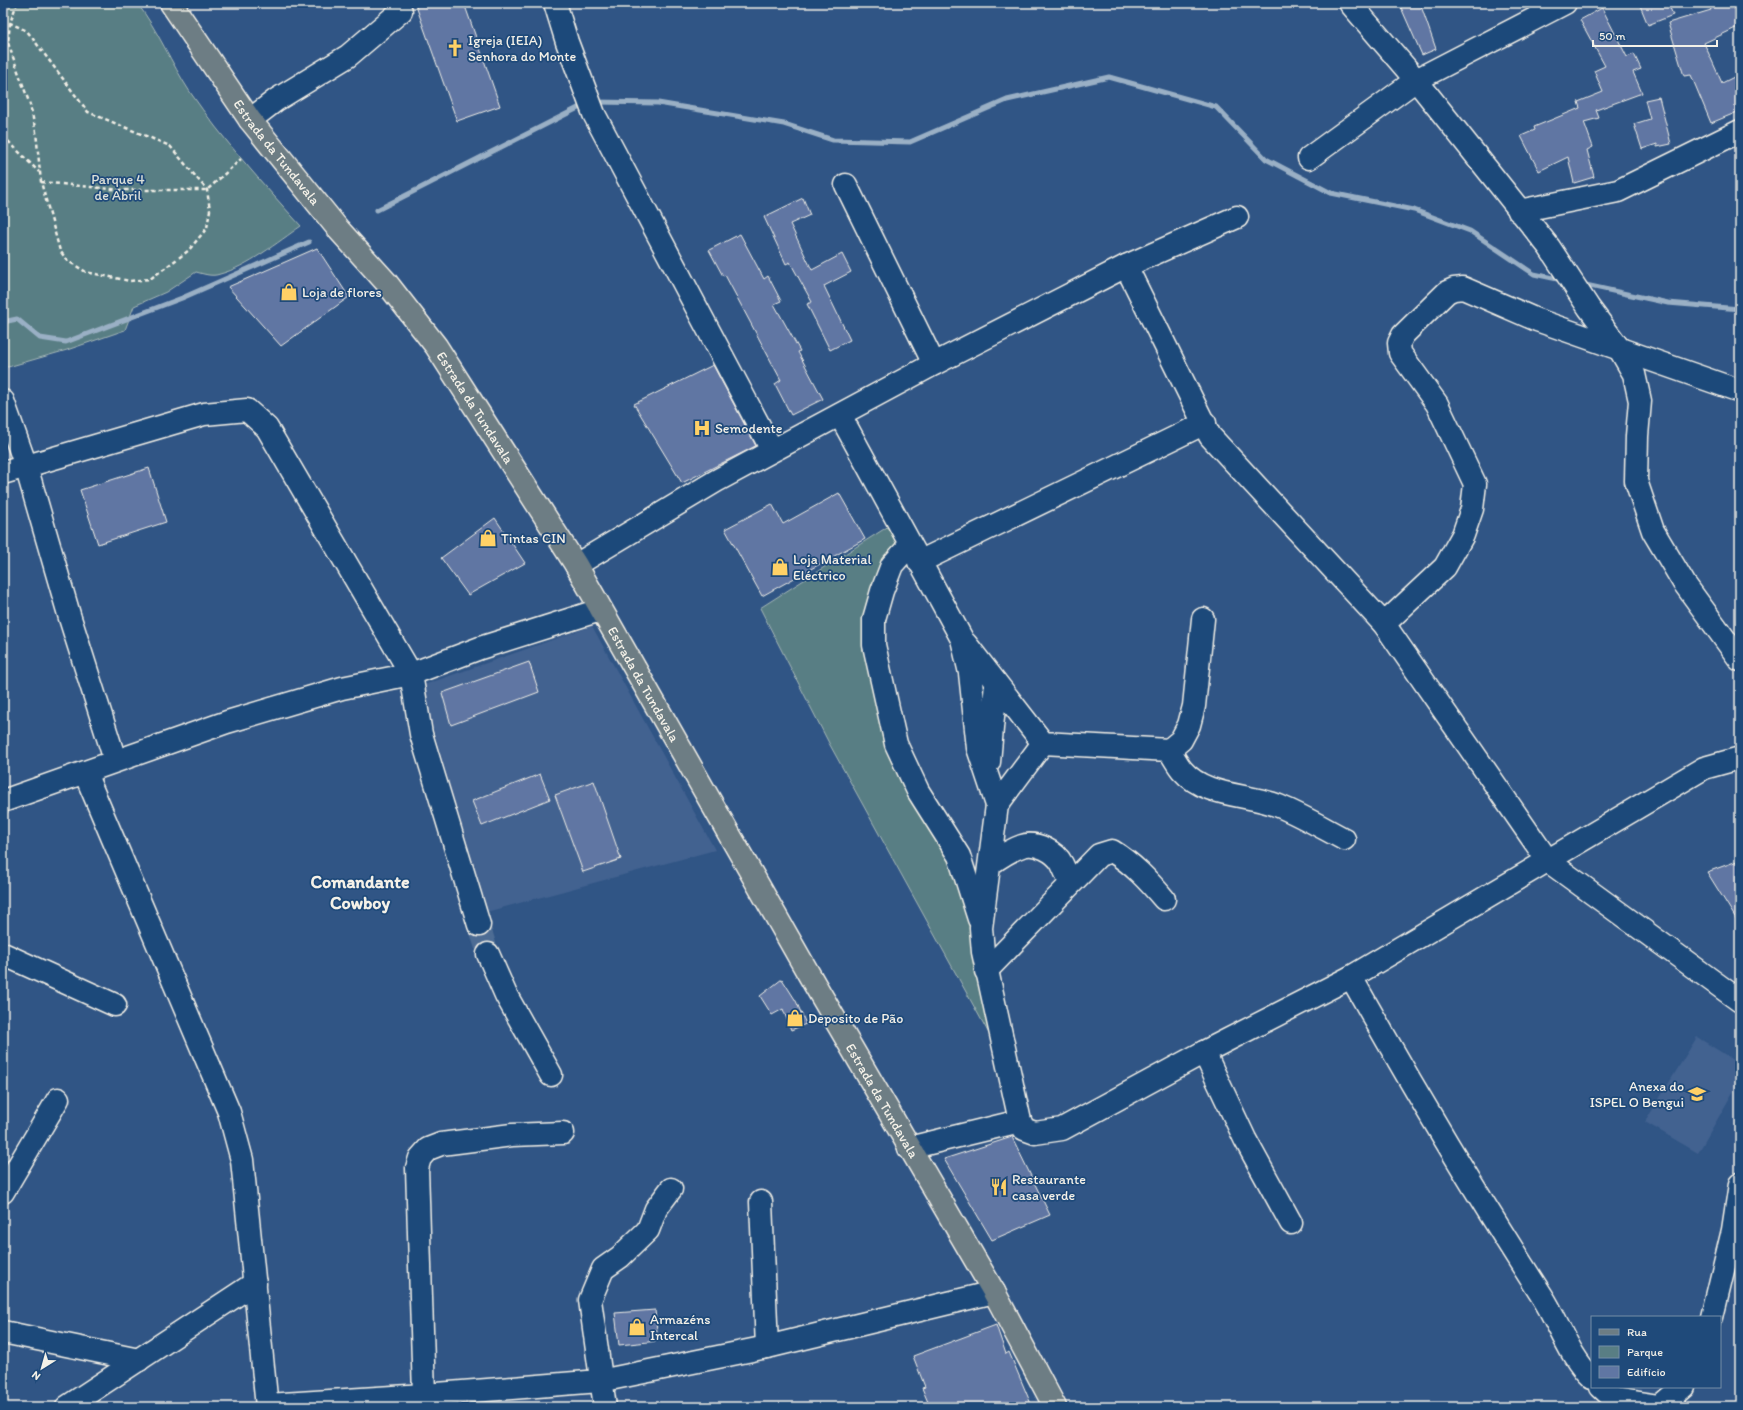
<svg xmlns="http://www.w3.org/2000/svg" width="1743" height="1410" font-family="Itim,sans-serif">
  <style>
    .built { fill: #426290 }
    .green { fill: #597e84; stroke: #a6b8b6 }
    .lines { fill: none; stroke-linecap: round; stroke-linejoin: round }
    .stream { stroke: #9ab0c5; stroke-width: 5 }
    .building { fill: #6076a3; stroke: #f4f1e8 }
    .minor-tunnel { stroke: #4d6c94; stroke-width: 22; stroke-dasharray: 22 11; stroke-linecap: butt }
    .minor-casing { stroke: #f4f1e8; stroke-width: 25 }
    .major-casing { stroke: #f4f1e8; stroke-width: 25 }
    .path { stroke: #f4f1e8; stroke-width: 2.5; stroke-dasharray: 4 3; stroke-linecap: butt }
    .minor { stroke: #1f4a7a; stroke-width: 22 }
    .major { stroke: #6d7d84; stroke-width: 22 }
    .labels { text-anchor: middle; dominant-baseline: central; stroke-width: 3.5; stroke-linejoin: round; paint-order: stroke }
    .poi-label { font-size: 14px; fill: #f4f1e8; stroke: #1f4a7a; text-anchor: start }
    .street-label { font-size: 14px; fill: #f4f1e8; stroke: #1f4a7a }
    .park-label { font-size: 14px; fill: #dde0d9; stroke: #1f4a7a }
    .district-label { font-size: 18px; font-weight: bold; fill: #f4f1e8; stroke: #1f4a7a }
  </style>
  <rect width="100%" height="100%" fill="#305585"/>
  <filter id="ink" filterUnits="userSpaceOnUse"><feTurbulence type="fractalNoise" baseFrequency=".025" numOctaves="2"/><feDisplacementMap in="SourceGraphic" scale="8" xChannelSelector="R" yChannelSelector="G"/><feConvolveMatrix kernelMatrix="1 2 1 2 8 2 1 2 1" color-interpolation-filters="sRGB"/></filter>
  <g filter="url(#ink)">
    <!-- built -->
    <g class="built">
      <polygon points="592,626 715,850 486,912 421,686"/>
      <polygon points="1697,1037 1740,1064 1740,1080 1698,1153 1645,1122"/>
    </g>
    <!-- green -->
    <g class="green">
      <path d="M3,3h134c21,27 34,60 53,89 33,48 72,91 111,134 -23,16 -54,41 -81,48 -8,3 -16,0 -24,-2l-30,20 -32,14 -9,24 -58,20 -59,17 -5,-1z"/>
      <polygon points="892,524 903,542 866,653 931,823 965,895 998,1050 830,745 760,608"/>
    </g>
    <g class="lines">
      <!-- stream -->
      <g class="stream">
        <polyline points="596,102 658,103 784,124 833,140 910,142 1007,100 1109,77 1216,107 1266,159 1331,193 1414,210 1470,231 1534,274 1562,280"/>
        <polyline points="377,210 584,105"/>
        <polyline points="1581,284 1668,303 1740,309"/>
        <polyline points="3,322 17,319 40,338 66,342 182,298 309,242"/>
      </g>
    </g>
    <!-- building -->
    <g class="building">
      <polygon points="415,3 464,3 500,106 457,121"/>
      <polygon points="1399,3 1420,3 1436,49 1422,55"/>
      <polygon points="1639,3 1668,3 1673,15 1648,25"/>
      <polygon points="1708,3 1733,3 1736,12 1740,10 1740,26 1704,43 1722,83 1740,74 1740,111 1711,123 1691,75 1684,76 1668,23 1711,10"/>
      <polygon points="1602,8 1627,57 1634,54 1641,69 1633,72 1642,93 1596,110 1599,118 1584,122 1593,147 1587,150 1594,177 1574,183 1568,157 1539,171 1521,136 1535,130 1534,127 1580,108 1578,102 1603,92 1594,71 1605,66 1580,20"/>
      <polygon points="1659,97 1671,144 1657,147 1657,144 1642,149 1634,124 1650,119 1645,100"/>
      <polygon points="803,198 810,215 790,224 812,270 842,254 851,272 824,286 850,340 830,350 807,304 812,302 790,262 786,264 764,217"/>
      <polygon points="740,234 764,279 768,276 781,301 774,304 800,351 798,352 823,399 791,415 775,384 781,380 725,275 723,276 709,250"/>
      <polygon points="317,248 349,297 281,346 228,287"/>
      <polygon points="713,365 756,446 682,483 634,404"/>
      <polygon points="149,468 166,522 98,544 80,490"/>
      <polygon points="839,493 865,539 762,596 725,529 772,504 783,524"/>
      <polygon points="495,518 525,563 468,595 441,558"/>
      <polygon points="529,662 539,692 451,725 442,693"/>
      <polygon points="540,774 550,799 482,826 472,801"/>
      <polygon points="594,781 621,859 583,872 555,795"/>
      <polygon points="1740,860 1740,925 1707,872"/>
      <polygon points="782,979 796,1001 806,1024 791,1030 783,1009 772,1015 760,996"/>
      <polygon points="1012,1137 1050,1215 992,1240 944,1159"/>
      <polygon points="655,1310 658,1341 619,1345 615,1313"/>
      <polygon points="996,1325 1006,1354 1009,1352 1031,1404 1023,1407 930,1407 922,1388 925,1387 913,1356"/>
    </g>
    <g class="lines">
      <!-- minor-tunnel -->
      <polyline class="minor-tunnel" points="479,925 488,954"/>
      <!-- minor casing -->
      <g class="minor-casing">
        <g id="minor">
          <polyline points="555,3 567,42 594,114 772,450"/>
          <polyline points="1350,3 1416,80 1549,247 1589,308 1619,348 1634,374 1640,401 1637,436 1636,481 1653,531 1684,583 1740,660"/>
          <polyline points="250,120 276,100 348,56 401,11"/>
          <polyline points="1309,158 1416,80 1565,3"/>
          <polyline points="846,185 934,364"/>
          <polyline points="1519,211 1618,191 1740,131"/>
          <polyline points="1126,266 1210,436 1384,624 1548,861 1740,1001"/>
          <polyline points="3,401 26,466 70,618 115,760"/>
          <polyline points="840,415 962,639 970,673 978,748 997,805 981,928 983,952 1020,1121 1024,1129 1035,1133 1062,1129 1204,1052 1351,977 1704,768 1740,758"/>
          <polyline points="3,473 204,414 247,410 267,428 411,674 421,734 479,925"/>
          <polyline points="910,545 892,565 882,591 874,619 874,645 896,744 918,791 959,856 979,919"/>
          <polyline points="919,562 1205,423"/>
          <polyline points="576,565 716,481 934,364 1126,266 1237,217"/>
          <polyline points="1384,624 1445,567 1463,535 1472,509 1475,484 1437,404 1400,353 1399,343 1403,335 1447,292 1454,289 1463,288 1537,320 1740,391"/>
          <polyline points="966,644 1043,743 1169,750 1181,740 1189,725 1194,706 1203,619"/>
          <path d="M1169,750c4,6 8,14 13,20 24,28 65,23 97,36 22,9 44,22 65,33"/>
          <polyline points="989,762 996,683"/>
          <polyline points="85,773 229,1112 242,1160 267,1407"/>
          <polyline points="3,801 227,722 342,688 411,674 480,648 600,610"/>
          <polyline points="997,805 1043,743"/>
          <path d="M990,864c10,-7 20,-14 32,-18 14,-5 34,6 40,18 3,6 6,13 8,20"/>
          <polyline points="3,954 115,1005"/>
          <polyline points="488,954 506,995 551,1075"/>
          <path d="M986,971l113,-116 13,-4c21,13 36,29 52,48"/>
          <path d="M1351,977c61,109 124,215 191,319 17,26 27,61 50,82"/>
          <polyline points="1204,1052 1245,1139 1291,1223"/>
          <polyline points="909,1148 1020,1121"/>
          <polyline points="3,1192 58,1099"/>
          <polyline points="761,1202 767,1347"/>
          <polyline points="1712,1317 1733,1230 1740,1184"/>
          <polyline points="3,1332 139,1360"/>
          <polyline points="1601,1387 1614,1399 1660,1406 1682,1387"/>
          <polyline points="424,1395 417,1168 420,1158 428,1149 441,1144 512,1135 563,1133"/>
          <polyline points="267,1405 424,1395 600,1381 767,1347 994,1292"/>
          <polyline points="67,1407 255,1283"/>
          <polyline points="605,1407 590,1300 603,1269 620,1257 648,1230 656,1209 671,1189"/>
        </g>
      </g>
      <!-- major casing -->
      <g class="major-casing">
        <g id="major">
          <path id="s1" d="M171,3l79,117 89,110 47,52 50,64 140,219 239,420 179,307 61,115"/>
        </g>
      </g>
      <!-- path -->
      <g class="path">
        <polyline points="3,19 10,23 27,31 88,112 170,146 207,190 210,210 207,228 188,251 150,279 130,281 86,272 68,261 60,251 41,182 36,132 30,105 8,43 10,23 17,3"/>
        <polyline points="3,136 39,172"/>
        <polyline points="41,182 121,190 207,190 241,159"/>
      </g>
      <!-- minor -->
      <use href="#minor" class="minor"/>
      <!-- major -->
      <use href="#major" class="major"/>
    </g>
  </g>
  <!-- icons -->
  <defs>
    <g id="church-bare" transform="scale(1.38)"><path d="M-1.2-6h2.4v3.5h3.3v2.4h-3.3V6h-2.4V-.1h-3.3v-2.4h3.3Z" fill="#ffd166" stroke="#1f4a7a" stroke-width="2.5" paint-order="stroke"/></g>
    <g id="shop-bare" transform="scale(1.38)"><path d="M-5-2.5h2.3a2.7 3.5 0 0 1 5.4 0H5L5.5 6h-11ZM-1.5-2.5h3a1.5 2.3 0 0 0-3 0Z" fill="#ffd166" stroke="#1f4a7a" stroke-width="2.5" paint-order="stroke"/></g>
    <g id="hospital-bare" transform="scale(1.38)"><path d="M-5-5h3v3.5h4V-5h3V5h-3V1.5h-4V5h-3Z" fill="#ffd166" stroke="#1f4a7a" stroke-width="2.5" paint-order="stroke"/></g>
    <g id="university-bare" transform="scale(1.38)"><path d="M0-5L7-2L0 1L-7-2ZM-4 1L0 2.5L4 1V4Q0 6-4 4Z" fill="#ffd166" stroke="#1f4a7a" stroke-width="2.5" paint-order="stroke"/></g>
    <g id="restaurant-bare" transform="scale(1.38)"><path d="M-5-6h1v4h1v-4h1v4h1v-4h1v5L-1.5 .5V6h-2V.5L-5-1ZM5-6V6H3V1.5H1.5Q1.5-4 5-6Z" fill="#ffd166" stroke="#1f4a7a" stroke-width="2.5" paint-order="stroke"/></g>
  </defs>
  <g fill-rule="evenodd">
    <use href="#church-bare" x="455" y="48"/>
    <use href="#shop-bare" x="289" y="292"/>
    <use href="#hospital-bare" x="702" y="428"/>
    <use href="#shop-bare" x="488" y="538"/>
    <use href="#shop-bare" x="780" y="567"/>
    <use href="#shop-bare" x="795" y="1018"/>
    <use href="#university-bare" x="1697" y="1094"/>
    <use href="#restaurant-bare" x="999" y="1187"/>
    <use href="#shop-bare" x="637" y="1327"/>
  </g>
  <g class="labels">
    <!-- poi labels -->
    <g class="poi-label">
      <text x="468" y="40">Igreja (IEIA)<tspan x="468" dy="16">Senhora do Monte</tspan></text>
      <text x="302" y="292">Loja de flores</text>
      <text x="715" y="428">Semodente</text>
      <text x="501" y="538">Tintas CIN</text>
      <text x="793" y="559">Loja Material<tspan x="793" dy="16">Eléctrico</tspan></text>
      <text x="808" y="1018">Deposito de Pão</text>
      <text x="1684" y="1086" text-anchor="end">Anexa do<tspan x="1684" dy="16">ISPEL O Bengui</tspan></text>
      <text x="1012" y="1179">Restaurante<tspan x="1012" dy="16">casa verde</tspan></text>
      <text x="650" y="1319">Armazéns<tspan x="650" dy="16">Intercal</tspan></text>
    </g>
    <!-- street labels -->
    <g class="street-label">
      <text stroke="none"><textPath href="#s1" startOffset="183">Estrada da Tundavala</textPath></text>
      <text stroke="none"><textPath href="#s1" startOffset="507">Estrada da Tundavala</textPath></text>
      <text stroke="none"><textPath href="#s1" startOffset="831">Estrada da Tundavala</textPath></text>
      <text stroke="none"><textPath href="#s1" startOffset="1311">Estrada da Tundavala</textPath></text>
    </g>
    <!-- park labels -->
    <g class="park-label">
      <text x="118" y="179">Parque 4<tspan x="118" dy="16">de Abril</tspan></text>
    </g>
    <!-- district labels -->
    <g class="district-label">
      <text x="360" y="882">Comandante<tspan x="360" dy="21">Cowboy</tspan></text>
    </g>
  </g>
  <!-- margin -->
  <rect width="1743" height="1410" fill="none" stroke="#1f4a7a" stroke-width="16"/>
  <rect x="8" y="8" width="1727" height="1394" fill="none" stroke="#f4f1e8" stroke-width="1.5" filter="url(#ink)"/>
  <!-- legend -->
  <rect x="1591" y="1316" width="130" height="72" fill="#1f4a7a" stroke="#748da6"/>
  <rect x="1599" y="1329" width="20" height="6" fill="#6d7d84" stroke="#748da6"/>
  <text x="1627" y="1336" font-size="12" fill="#f4f1e8">Rua</text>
  <rect x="1599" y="1346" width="20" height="12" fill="#597e84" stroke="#748da6"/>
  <text x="1627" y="1356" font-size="12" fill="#f4f1e8">Parque</text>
  <rect x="1599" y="1366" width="20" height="12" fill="#6076a3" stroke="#748da6"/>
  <text x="1627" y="1376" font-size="12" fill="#f4f1e8">Edifício</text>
  <!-- north arrow -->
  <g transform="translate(42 1368) rotate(217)" stroke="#1f4a7a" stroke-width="3" paint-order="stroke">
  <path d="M0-3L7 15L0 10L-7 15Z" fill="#f4f1e8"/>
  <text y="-6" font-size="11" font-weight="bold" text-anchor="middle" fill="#f4f1e8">N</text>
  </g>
  <!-- scale -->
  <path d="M1593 40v6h124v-6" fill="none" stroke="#f4f1e8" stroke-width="2"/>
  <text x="1599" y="40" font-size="12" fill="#f4f1e8" stroke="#1f4a7a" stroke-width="3" paint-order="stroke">50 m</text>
</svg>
